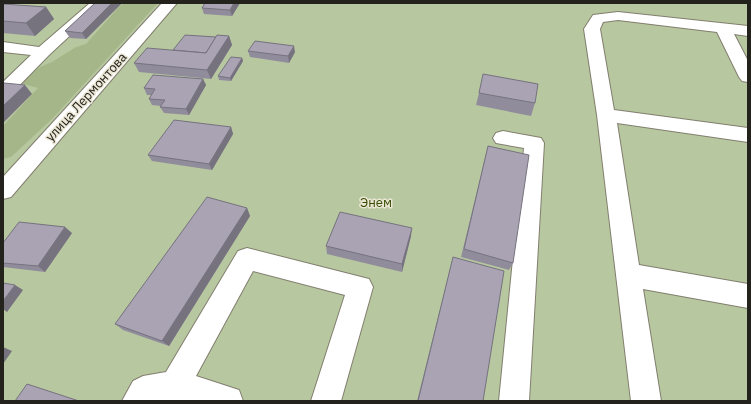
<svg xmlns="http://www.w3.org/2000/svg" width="751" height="404" font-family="'IBM Plex Sans',sans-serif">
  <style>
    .green { fill: #b7c7a0 }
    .forest { fill: #a5b789 }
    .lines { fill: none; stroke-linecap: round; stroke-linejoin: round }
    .minor-casing { stroke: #827e6e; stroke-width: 2 }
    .minor { fill: #fff; fill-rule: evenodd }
    .wall { fill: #918c9b }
    .shaded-wall { fill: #76727e }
    .building { fill: #a9a3b4; stroke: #76727e }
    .labels { text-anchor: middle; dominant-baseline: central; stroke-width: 3; stroke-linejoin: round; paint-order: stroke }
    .street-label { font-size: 13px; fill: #24221c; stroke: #eae6d4 }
    .park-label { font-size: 13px; fill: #364b00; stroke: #eae6d4 }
  </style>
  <rect width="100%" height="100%" fill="#eae6d4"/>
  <!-- green -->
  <rect class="green" x="3" y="3" width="745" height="398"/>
  <!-- forest -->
  <polygon class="forest" points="124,3 158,3 52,119 11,157 3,159 3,126 38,88 20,83 40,67 52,62 76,47 86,44 119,7"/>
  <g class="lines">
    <!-- minor casing -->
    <g class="minor-casing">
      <g id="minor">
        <polygon points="90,3 105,3 49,55 9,96 3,98 3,82 31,55 3,52 3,42 39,47"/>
        <polygon points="162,3 177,3 11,197 3,199 3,177"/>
        <polygon points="618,12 748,26 748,36 734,34 748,61 748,82 742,81 739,77 717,32 618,20 603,22 600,29 614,110 748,128 748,142 617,123 639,265 748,284 748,308 643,289 661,401 631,401 597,115 584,29 593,15"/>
        <polygon points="503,131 541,138 544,143 529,401 499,401 524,148 496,143 493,138 496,133"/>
        <polygon points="247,248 369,279 373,287 341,401 311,401 345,295 253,271 196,376 239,390 243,401 122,401 133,381 143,376 166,372 238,251"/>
      </g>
    </g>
    <!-- minor -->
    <use href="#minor" class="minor"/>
  </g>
  <!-- wall -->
  <g class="wall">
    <polygon points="95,3 122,3 86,39 70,38 65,31"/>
    <polygon points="205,3 240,3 232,16 204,14 202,8"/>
    <polygon points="3,4 46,7 54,19 35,36 3,33"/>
    <polygon points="229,36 232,45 211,79 139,72 134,63 173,50 216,37"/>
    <polygon points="248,51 295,52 289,63 250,57"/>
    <polygon points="242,58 243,61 231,81 219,80 218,76"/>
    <polygon points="203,79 206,85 189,115 164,113 160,107 161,106 152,105 149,99 151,95 147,95 144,88"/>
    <polygon points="479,93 535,103 531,116 476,105"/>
    <polygon points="231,127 233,134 212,170 152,161 148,155"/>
    <polygon points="488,146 513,263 509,270 461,257 486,154"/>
    <polygon points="247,208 250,216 169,346 123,330 115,324"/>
    <polygon points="72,233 45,272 3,267 3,243"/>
    <polygon points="411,236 402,272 327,254 326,246"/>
    <polygon points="453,257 483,401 417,401"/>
  </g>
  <!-- shaded-wall -->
  <g class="shaded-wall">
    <polygon points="112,3 122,3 86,39 82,33"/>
    <polygon points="234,3 240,3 232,16 230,10"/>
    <polygon points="46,7 54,19 35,36 26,23"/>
    <polygon points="229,36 232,45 211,79 207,70"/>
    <polygon points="294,46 295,52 289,63 288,56"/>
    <polygon points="242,58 243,61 231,81 230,78"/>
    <polygon points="203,79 206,85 189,115 186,109"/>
    <polygon points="25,85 32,94 3,123 3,106"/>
    <polygon points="231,127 233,134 212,170 209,164"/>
    <polygon points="247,208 250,216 169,346 162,341"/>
    <polygon points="65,227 72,233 45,272 38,266"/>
    <polygon points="412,228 411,236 402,272 402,264"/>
    <polygon points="15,285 23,290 7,312 3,309 3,301"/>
    <polygon points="3,347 12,351 3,364"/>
  </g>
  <!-- building -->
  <g class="building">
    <polygon points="95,3 112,3 82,33 65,31"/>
    <polygon points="205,3 234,3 230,10 202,8"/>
    <polygon points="3,4 46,7 26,23 3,21"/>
    <polygon points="185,35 216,37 206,53 173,50"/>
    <polygon points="217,35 229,36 207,70 134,63 147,48 206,53"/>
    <polygon points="255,41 294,46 288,56 248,51"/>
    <polygon points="231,57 242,58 230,78 218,76"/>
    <polygon points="483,74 538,84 535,103 479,93"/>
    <polygon points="153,75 203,79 186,109 160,107 165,100 149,99 155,89 144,88"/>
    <polygon points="4,83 25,85 3,106 3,84"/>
    <polygon points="174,120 231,127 209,164 148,155"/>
    <polygon points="488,146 529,155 513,263 464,249"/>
    <polygon points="207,197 247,208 162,341 115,324"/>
    <polygon points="340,212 412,228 402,264 326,246"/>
    <polygon points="19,222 65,227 38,266 3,263 3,243"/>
    <polygon points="453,257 504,271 483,401 418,401"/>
    <polygon points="3,283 15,285 3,301"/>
    <polygon points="27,384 79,401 15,401"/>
  </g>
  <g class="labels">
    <!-- street labels -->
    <g class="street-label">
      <text transform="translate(86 97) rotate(-48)">улица Лермонтова</text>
    </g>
    <!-- park labels -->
    <g class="park-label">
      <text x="376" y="202">Энем</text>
    </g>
  </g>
  <!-- border -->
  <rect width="751" height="404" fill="none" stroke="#24221c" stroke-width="8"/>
</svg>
